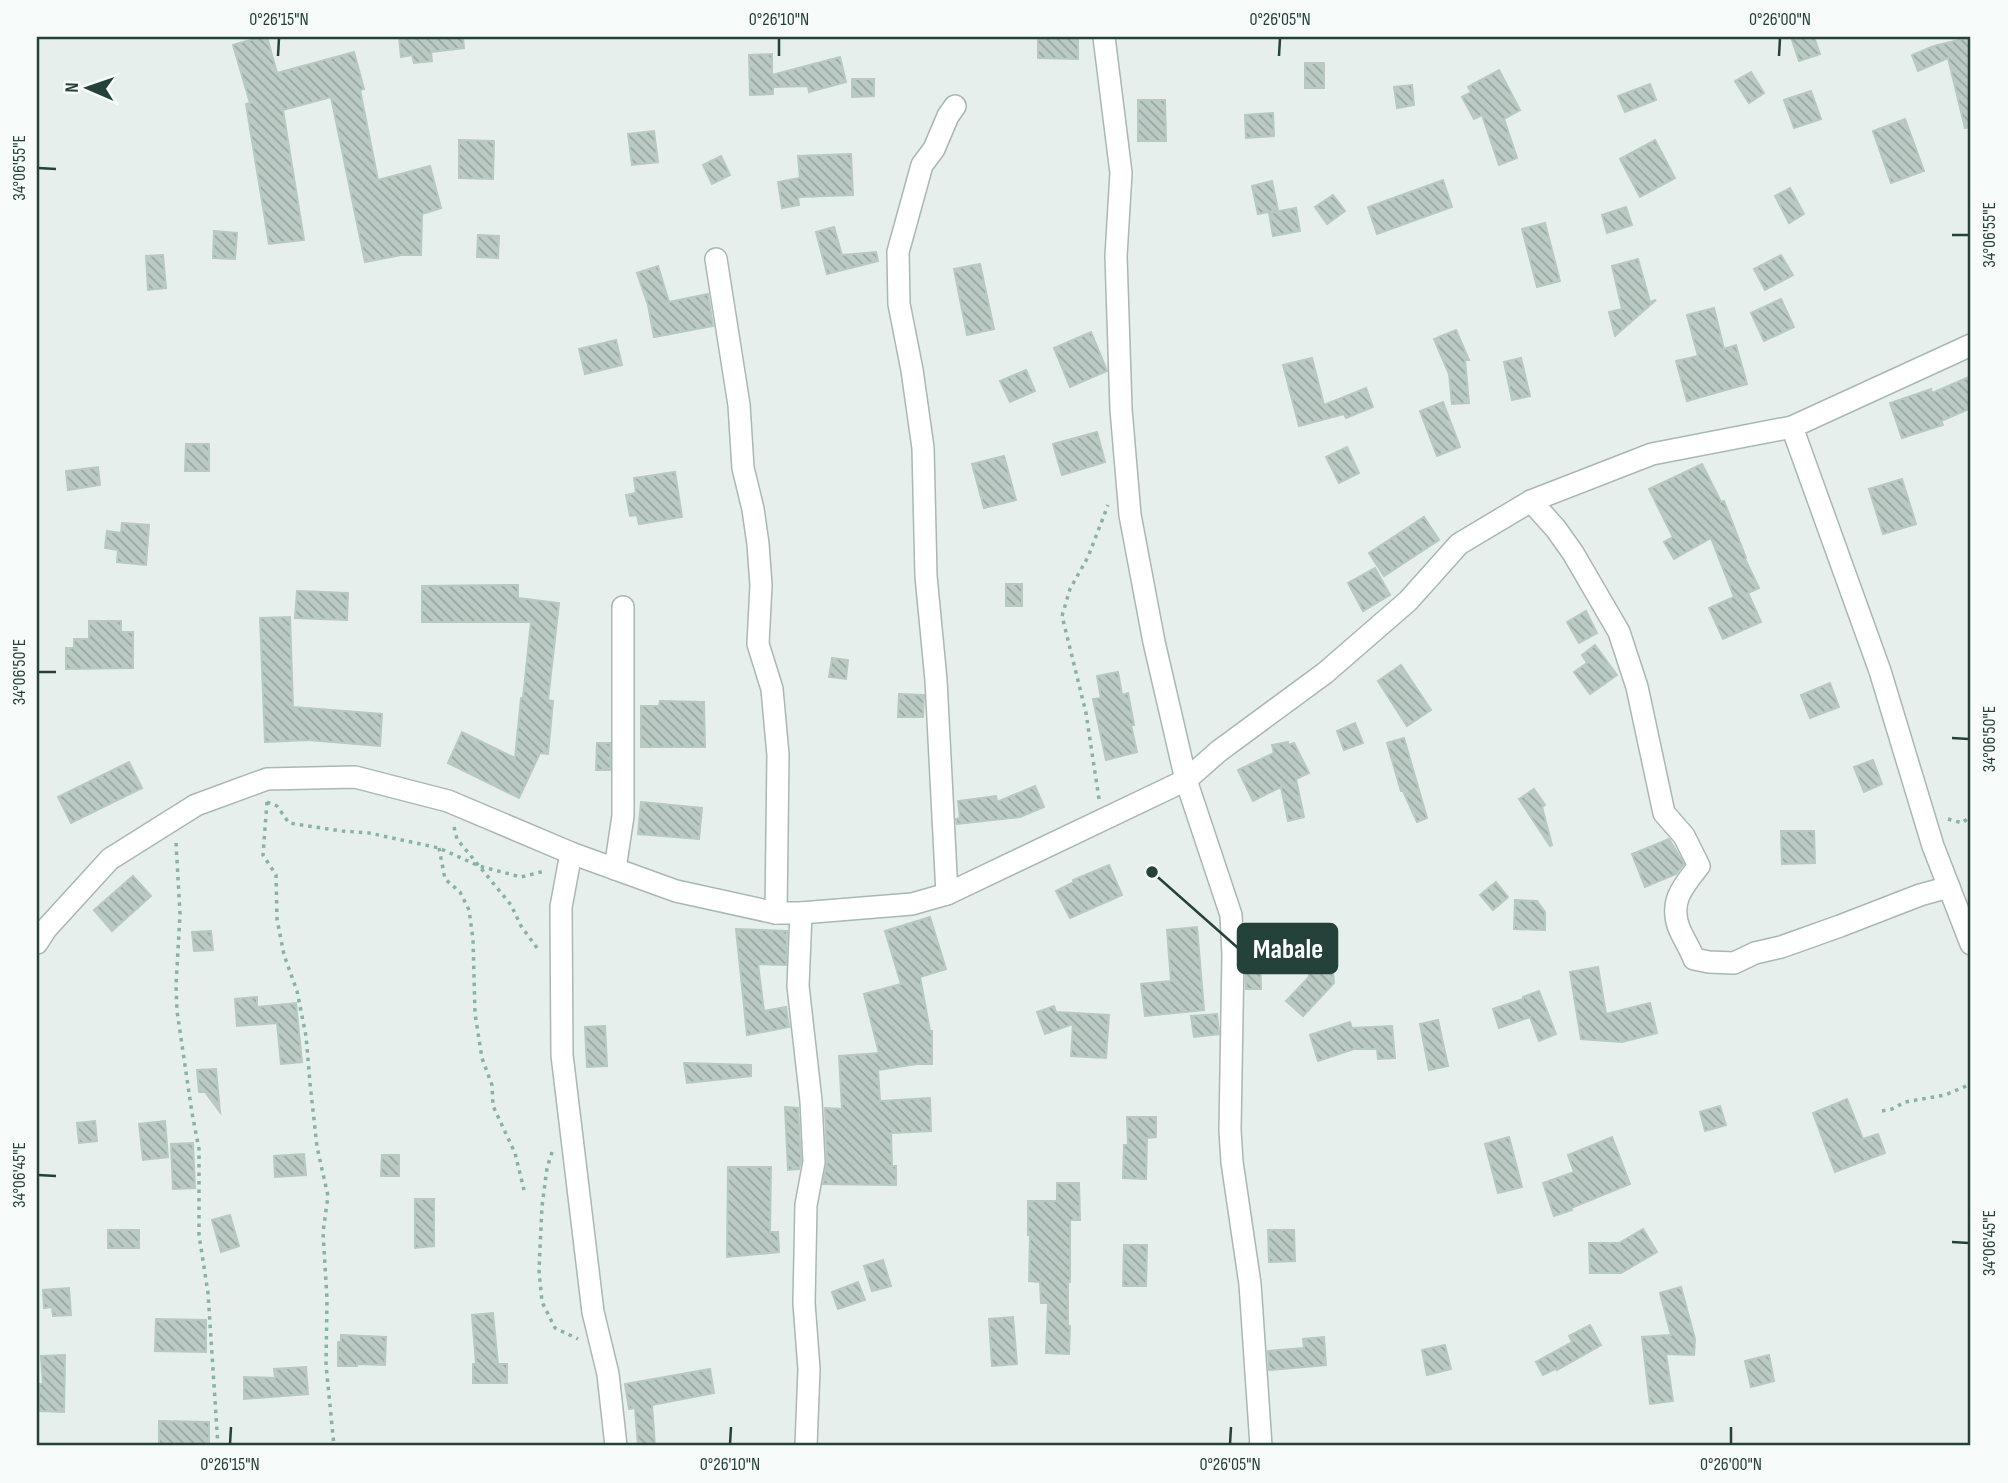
<svg xmlns="http://www.w3.org/2000/svg" width="2008" height="1483" font-family="'Sofia Sans Condensed',sans-serif">
  <style>
    .building { fill: url(#building-back-hatch); stroke: #b8c9c2; stroke-width: 2 }
    .lines { fill: none; stroke-linecap: round; stroke-linejoin: round }
    .street-casing { stroke: #a8b8b2; stroke-width: 24 }
    .path { stroke: #86b3a5; stroke-width: 3.5; stroke-dasharray: 3.5 5; stroke-linecap: butt }
    .street { stroke: #fff; stroke-width: 21 }
    .ticks { fill: none; stroke: #24423a; stroke-width: 2.5 }
    .leader { fill: none; stroke: #24423a; stroke-width: 2.5 }
    .callout-dot { fill: #24423a; stroke: #f7fbf9; stroke-width: 2.5 }
    .callout { fill: #24423a; stroke: #24423a; stroke-width: 2.5 }
    .callout-label { font-size: 28px; text-anchor: middle; font-weight: bold; fill: #fff }
    .neatline { fill: none; stroke: #24423a; stroke-width: 2.5 }
    .ticks-label { font-size: 18px; text-anchor: middle; fill: #24423a }
  </style>
  <defs>
    <pattern id="building-back-hatch" width="6" height="6" patternUnits="userSpaceOnUse" patternTransform="scale(1.75)"><rect width="6" height="6" fill="#bbcac4"/><path d="M-1 5l2 2M0 0l6 6M5-1l2 2" fill="none" stroke="#98a6a0"/></pattern>
  </defs>
  <rect width="100%" height="100%" fill="#e6efeb"/>
  <!-- building -->
  <g class="building">
    <polygon points="260,37 267,37 277,73 354,52 364,89 360,90 378,180 430,166 441,208 422,214 421,255 401,255 365,262 331,97 283,110 304,240 269,244 246,104 250,103 233,45"/>
    <polygon points="399,37 463,37 464,48 431,52 432,61 414,63 412,55 401,57"/>
    <polygon points="1038,37 1078,37 1078,59 1038,58"/>
    <polygon points="1791,37 1814,37 1820,54 1799,61"/>
    <polygon points="1971,37 1971,48 1968,50 1971,65 1971,127 1965,128 1948,58 1918,71 1912,55 1934,46"/>
    <polygon points="772,54 772,75 840,57 846,82 809,92 808,86 773,87 773,94 750,95 749,55"/>
    <rect x="1305" y="63" width="19" height="25"/>
    <polygon points="1499,70 1520,110 1504,119 1517,158 1499,165 1482,115 1474,119 1462,97 1471,92 1468,87"/>
    <polygon points="1751,72 1764,93 1749,103 1735,81"/>
    <polygon points="852,79 874,79 874,96 852,97"/>
    <polygon points="1650,84 1656,100 1625,112 1618,96"/>
    <polygon points="1412,85 1414,105 1397,108 1394,87"/>
    <polygon points="1811,91 1821,119 1794,128 1784,100"/>
    <polygon points="1138,100 1165,100 1166,141 1138,141"/>
    <polygon points="1273,113 1274,136 1246,138 1245,115"/>
    <polygon points="1905,119 1924,171 1891,183 1873,131"/>
    <polygon points="654,131 658,162 632,165 628,134"/>
    <polygon points="459,140 494,141 493,179 459,178"/>
    <polygon points="1655,140 1675,178 1640,197 1620,159"/>
    <polygon points="851,154 853,195 798,197 799,205 782,208 778,182 800,178 798,156"/>
    <polygon points="721,156 730,175 712,184 703,165"/>
    <polygon points="1443,180 1452,207 1377,234 1368,207"/>
    <polygon points="1272,181 1278,210 1258,214 1252,186"/>
    <polygon points="1790,188 1804,214 1789,223 1775,196"/>
    <polygon points="1333,195 1345,211 1327,224 1315,207"/>
    <polygon points="1626,207 1632,225 1607,233 1602,215"/>
    <polygon points="1296,208 1300,231 1273,236 1269,213"/>
    <polygon points="1545,223 1560,281 1537,287 1522,229"/>
    <polygon points="834,227 842,255 876,252 878,261 827,274 816,232"/>
    <polygon points="214,231 237,233 235,259 213,258"/>
    <polygon points="478,235 499,236 498,258 477,257"/>
    <polygon points="163,255 166,288 148,290 146,256"/>
    <polygon points="1781,255 1793,275 1765,290 1754,269"/>
    <polygon points="1638,259 1650,302 1656,300 1615,336 1609,312 1622,309 1612,266"/>
    <polygon points="980,264 994,329 967,335 954,269"/>
    <polygon points="658,266 669,302 708,294 713,326 654,337 648,305 637,273"/>
    <polygon points="1781,299 1794,327 1764,341 1751,313"/>
    <polygon points="1714,308 1724,349 1736,345 1747,384 1687,401 1676,361 1698,356 1687,315"/>
    <polygon points="1456,330 1469,360 1465,360 1469,403 1452,404 1449,374 1434,339"/>
    <polygon points="1091,332 1107,371 1070,387 1054,348"/>
    <polygon points="616,340 622,365 585,374 579,349"/>
    <polygon points="1312,358 1324,405 1366,388 1373,407 1346,418 1344,414 1299,426 1283,365"/>
    <polygon points="1521,358 1530,396 1512,400 1504,362"/>
    <polygon points="1026,370 1035,391 1010,402 1000,381"/>
    <polygon points="1971,376 1971,408 1941,421 1943,425 1902,438 1890,403 1931,389 1932,393"/>
    <polygon points="1443,402 1460,447 1437,456 1420,411"/>
    <polygon points="1097,432 1105,462 1062,475 1053,444"/>
    <polygon points="186,444 209,444 209,471 185,471"/>
    <polygon points="1347,447 1359,473 1339,483 1326,457"/>
    <polygon points="1004,456 1016,500 984,508 972,464"/>
    <polygon points="1702,464 1721,502 1724,501 1746,558 1745,559 1759,588 1748,593 1761,622 1723,639 1709,608 1734,597 1711,538 1674,559 1664,542 1673,537 1649,489"/>
    <polygon points="98,467 100,485 68,490 66,471"/>
    <polygon points="675,472 682,517 639,524 637,515 630,516 626,495 636,493 634,478"/>
    <polygon points="1902,479 1916,524 1883,534 1869,489"/>
    <polygon points="1424,517 1439,540 1384,576 1369,553"/>
    <polygon points="122,523 149,525 146,565 117,562 118,550 105,548 107,531 121,533"/>
    <polygon points="1375,568 1390,595 1363,611 1348,583"/>
    <rect x="1006" y="584" width="16" height="22"/>
    <polygon points="518,585 518,598 559,603 548,700 553,701 548,754 540,753 519,798 448,763 462,732 515,758 521,698 523,698 531,622 422,622 422,586"/>
    <polygon points="297,591 348,593 347,620 295,618"/>
    <polygon points="1586,611 1597,633 1579,643 1567,622"/>
    <polygon points="290,617 293,707 382,714 380,746 308,740 265,742 260,618"/>
    <polygon points="89,621 121,621 121,632 133,632 133,668 66,669 66,648 74,648 74,639 89,639"/>
    <polygon points="1595,645 1617,675 1590,694 1574,672 1587,663 1582,655"/>
    <polygon points="832,658 848,660 846,679 829,677"/>
    <polygon points="1401,665 1431,710 1407,726 1378,681"/>
    <polygon points="1118,672 1122,695 1128,693 1134,725 1131,725 1137,752 1106,760 1093,699 1101,698 1097,676"/>
    <polygon points="1830,683 1839,707 1810,718 1801,695"/>
    <polygon points="899,694 924,695 923,717 898,717"/>
    <polygon points="660,701 704,702 705,747 641,747 641,706 659,706"/>
    <polygon points="1355,723 1363,743 1344,750 1337,731"/>
    <polygon points="1404,738 1427,818 1417,822 1403,791 1401,791 1387,743"/>
    <polygon points="1288,742 1288,745 1294,743 1309,773 1296,779 1304,817 1288,821 1281,787 1253,801 1238,770 1274,753 1272,745"/>
    <polygon points="597,743 610,743 610,770 596,770"/>
    <polygon points="1873,760 1882,784 1864,792 1854,767"/>
    <polygon points="129,762 142,788 71,823 58,797"/>
    <polygon points="1035,786 1044,807 1020,817 957,824 956,819 960,818 958,801 996,796 997,802"/>
    <polygon points="1534,789 1545,805 1542,807 1552,845 1550,846 1519,799"/>
    <polygon points="641,802 702,808 699,839 638,834"/>
    <polygon points="1781,831 1814,831 1815,863 1782,864"/>
    <polygon points="1669,839 1684,864 1676,874 1645,887 1632,854"/>
    <polygon points="1109,865 1122,895 1070,918 1056,891 1074,882 1073,880"/>
    <polygon points="133,876 151,896 112,931 94,910"/>
    <polygon points="1496,882 1508,897 1493,910 1480,895"/>
    <polygon points="1515,900 1537,901 1545,912 1545,930 1514,929"/>
    <polygon points="930,917 946,969 920,977 930,1031 932,1031 932,1064 917,1064 878,1070 880,1101 930,1098 931,1131 891,1133 892,1166 896,1166 896,1185 823,1184 827,1162 825,1108 842,1109 839,1056 879,1053 864,994 901,984 885,931"/>
    <polygon points="1197,927 1204,1010 1145,1016 1141,984 1171,981 1167,930"/>
    <polygon points="736,929 787,931 786,965 758,964 764,1011 786,1007 789,1027 747,1035"/>
    <polygon points="211,931 213,950 194,951 192,932"/>
    <polygon points="1328,934 1329,962 1332,961 1334,983 1303,1016 1286,1001 1309,977 1307,935"/>
    <polygon points="1260,957 1261,989 1246,989 1246,958"/>
    <polygon points="1598,967 1606,1014 1650,1003 1657,1033 1622,1042 1581,1039 1570,972"/>
    <polygon points="1539,991 1556,1034 1539,1041 1530,1017 1499,1028 1493,1009 1523,999 1523,997"/>
    <polygon points="257,997 257,1007 296,1003 302,1062 281,1064 277,1023 237,1026 235,999"/>
    <polygon points="1054,1006 1056,1012 1109,1015 1106,1058 1071,1056 1073,1024 1045,1034 1037,1012"/>
    <polygon points="1217,1014 1219,1034 1194,1037 1191,1016"/>
    <polygon points="1438,1020 1448,1066 1429,1070 1420,1024"/>
    <polygon points="1350,1022 1352,1028 1392,1026 1395,1058 1378,1059 1377,1049 1354,1049 1318,1061 1310,1035"/>
    <polygon points="605,1026 607,1066 587,1067 585,1027"/>
    <polygon points="684,1063 751,1065 751,1076 687,1083"/>
    <polygon points="216,1069 220,1112 205,1092 199,1092 197,1070"/>
    <polygon points="1847,1099 1863,1139 1878,1134 1885,1153 1835,1172 1813,1113"/>
    <polygon points="1720,1106 1726,1125 1705,1131 1700,1112"/>
    <polygon points="785,1107 798,1108 801,1161 799,1169 788,1170"/>
    <polygon points="1127,1117 1156,1117 1156,1137 1147,1138 1146,1179 1123,1178 1124,1145 1128,1145"/>
    <polygon points="95,1121 97,1141 79,1143 77,1123"/>
    <polygon points="165,1121 168,1157 143,1160 139,1124"/>
    <polygon points="1509,1137 1522,1187 1498,1193 1485,1144"/>
    <polygon points="1612,1137 1630,1184 1571,1208 1572,1210 1554,1216 1543,1183 1574,1172 1568,1155"/>
    <polygon points="193,1143 195,1188 173,1189 171,1144"/>
    <polygon points="304,1154 306,1175 275,1177 274,1156"/>
    <polygon points="382,1155 399,1155 399,1176 381,1176"/>
    <polygon points="728,1167 771,1167 770,1232 778,1232 779,1252 727,1257"/>
    <polygon points="1057,1183 1079,1183 1080,1220 1070,1220 1070,1282 1068,1282 1068,1326 1070,1326 1069,1354 1046,1353 1048,1303 1041,1303 1040,1282 1029,1281 1030,1235 1028,1235 1028,1201 1057,1201"/>
    <polygon points="415,1199 434,1199 434,1246 415,1248"/>
    <polygon points="230,1215 239,1246 221,1252 212,1220"/>
    <polygon points="1643,1229 1657,1252 1621,1273 1590,1273 1589,1243 1619,1243"/>
    <rect x="108" y="1230" width="31" height="18"/>
    <polygon points="1268,1230 1294,1230 1295,1261 1269,1262"/>
    <polygon points="1124,1245 1147,1245 1146,1286 1123,1286"/>
    <polygon points="883,1260 891,1286 872,1291 864,1266"/>
    <polygon points="858,1282 865,1300 838,1309 832,1292"/>
    <polygon points="1681,1287 1695,1339 1694,1355 1666,1354 1673,1401 1650,1404 1642,1337 1671,1335 1660,1293"/>
    <polygon points="69,1288 71,1315 53,1316 52,1307 44,1308 43,1290"/>
    <polygon points="493,1313 498,1364 507,1364 507,1383 473,1383 473,1364 476,1364 472,1315"/>
    <polygon points="1013,1317 1017,1364 992,1366 989,1319"/>
    <polygon points="156,1319 206,1320 206,1352 155,1351"/>
    <polygon points="1590,1325 1601,1345 1557,1370 1557,1368 1543,1375 1536,1362 1572,1342 1569,1336"/>
    <polygon points="341,1335 386,1337 385,1365 357,1364 357,1366 338,1366 338,1342 341,1342"/>
    <polygon points="1324,1337 1326,1365 1269,1370 1268,1351 1304,1348 1303,1339"/>
    <polygon points="1445,1345 1451,1369 1427,1375 1422,1350"/>
    <polygon points="65,1355 64,1412 39,1411 39,1384 43,1384 41,1356"/>
    <polygon points="1769,1355 1774,1381 1751,1387 1745,1361"/>
    <polygon points="306,1367 308,1394 244,1399 244,1377 275,1378 274,1369"/>
    <polygon points="710,1369 714,1393 652,1405 655,1446 638,1446 635,1408 629,1409 625,1384"/>
    <polygon points="159,1421 209,1422 209,1446 159,1446"/>
  </g>
  <g class="lines">
    <!-- street casing -->
    <g class="street-casing">
      <g id="street">
        <polyline points="1104,37 1121,173 1116,256 1121,409 1130,515 1154,642 1186,780 1231,915 1233,955 1230,1130 1232,1162 1250,1284 1261,1446"/>
        <polyline points="716,259 739,405 743,468 753,509 758,544 761,585 758,644 772,689 778,755 776,913"/>
        <polyline points="1792,427 1880,671 1933,846 1971,944"/>
        <path d="M1531,501l25,28 17,24 46,79 18,55 27,126 20,23 15,30c-16,20 -30,36 -20,62 4,10 11,20 15,31l15,3 25,1 21,-10 26,-6 59,-21 80,-31 29,-8"/>
        <polyline points="571,853 561,907 562,1055 593,1312 608,1374 616,1446"/>
        <polyline points="615,869 623,816 623,607"/>
        <polyline points="947,894 936,680 926,576 923,448 912,370 899,304 898,252 922,165 934,149 948,116 955,106"/>
        <polyline points="801,913 798,986 811,1101 814,1162 806,1205 804,1303 809,1369 806,1446"/>
        <polyline points="37,943 46,929 110,859 196,805 267,779 355,777 448,801 571,853 676,891 776,913 801,913 912,904 947,894 1186,780 1219,751 1325,673 1408,601 1459,544 1531,501 1652,454 1792,427 1971,345"/>
      </g>
    </g>
    <!-- path -->
    <g class="path">
      <polyline points="1099,799 1086,713 1062,616 1070,589 1088,557 1108,505"/>
      <polyline points="267,802 263,855 276,875 277,919 284,955 297,991 306,1036 310,1083 317,1147 328,1196 323,1232 327,1299 326,1365 334,1446"/>
      <polyline points="267,802 277,806 289,823 342,831 369,833 439,848 479,866 521,877 545,871"/>
      <polyline points="1948,819 1962,823 1971,816"/>
      <polyline points="454,827 457,839 511,905 521,926 540,952"/>
      <polyline points="176,843 180,914 176,986 177,1011 192,1113 199,1149 199,1235 208,1293 218,1446"/>
      <polyline points="439,848 445,879 460,892 469,910 473,939 475,1014 482,1058 492,1085 493,1106 515,1153 524,1190"/>
      <polyline points="1882,1111 1892,1109 1905,1102 1945,1095 1971,1084"/>
      <polyline points="552,1152 547,1168 542,1206 539,1270 542,1302 555,1328 578,1339"/>
    </g>
    <!-- street -->
    <use href="#street" class="street"/>
  </g>
  <!-- ticks -->
  <path class="ticks" d="M278,56l1,-18M779,56v-18M1279,56l1,-18M1779,56l1,-18M38,168l18,1M1952,235h17M38,672h18M1952,738l17,1M38,1175l18,1M1952,1242l17,1M230,1444l1,-17M730,1444l1,-17M1230,1444l1,-17M1731,1444v-17"/>
  <!-- callouts -->
  <path class="leader" d="M1152 872L1238 948"/>
  <circle class="callout-dot" cx="1152" cy="872" r="7"/>
  <rect class="callout" x="1238" y="924" width="99" height="49" rx="7"/>
  <g class="callout-label">
    <text x="1288" y="958">Mabale</text>
  </g>
  <!-- border -->
  <rect width="2008" height="1483" fill="none" stroke="#f7fbf9" stroke-width="77"/>
  <!-- north arrow -->
  <g transform="translate(88 88) rotate(272)" stroke="#f7fbf9" stroke-width="5" paint-order="stroke">
  <path d="M0-5L12 26L0 18L-12 26Z" fill="#24423a"/>
  <text y="-10" font-size="19" font-weight="bold" text-anchor="middle" fill="#24423a">N</text>
  </g>
  <rect x="38" y="38" width="1931" height="1406" class="neatline"/>
  <g class="ticks-label">
    <text x="279" y="25">0°26'15"N</text>
    <text x="779" y="25">0°26'10"N</text>
    <text x="1280" y="25">0°26'05"N</text>
    <text x="1780" y="25">0°26'00"N</text>
    <text transform="translate(19 168) rotate(-90)" y="6">34°06'55"E</text>
    <text transform="translate(1989 235) rotate(-90)" y="6">34°06'55"E</text>
    <text transform="translate(19 672) rotate(-90)" y="6">34°06'50"E</text>
    <text transform="translate(1989 739) rotate(-90)" y="6">34°06'50"E</text>
    <text transform="translate(19 1175) rotate(-90)" y="6">34°06'45"E</text>
    <text transform="translate(1989 1243) rotate(-90)" y="6">34°06'45"E</text>
    <text x="230" y="1470">0°26'15"N</text>
    <text x="730" y="1470">0°26'10"N</text>
    <text x="1230" y="1470">0°26'05"N</text>
    <text x="1731" y="1470">0°26'00"N</text>
  </g>
</svg>
